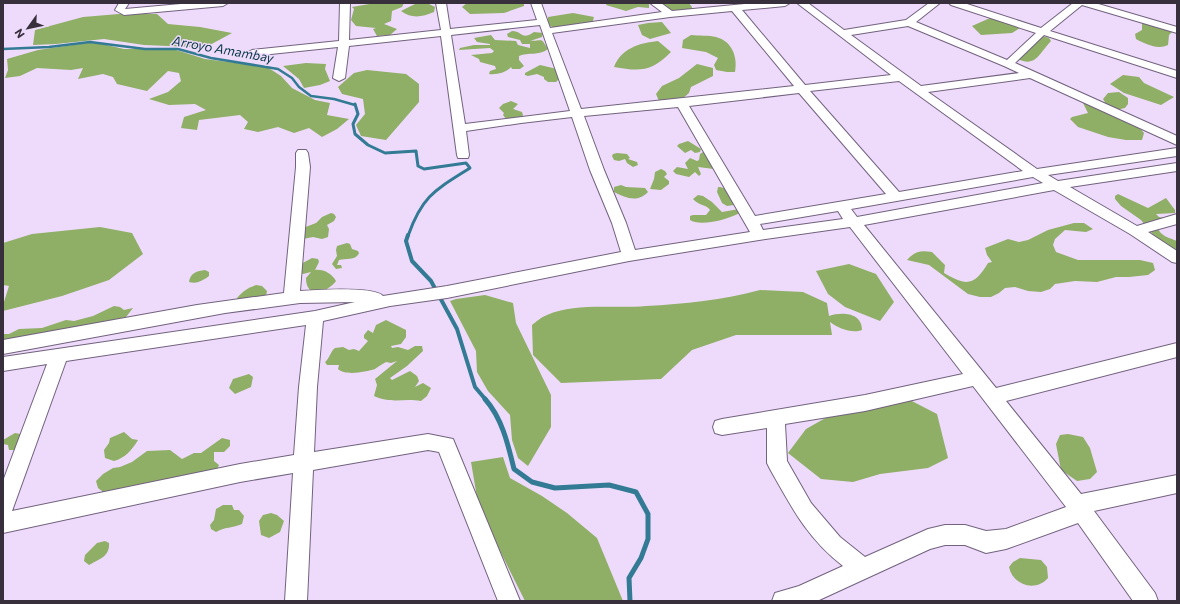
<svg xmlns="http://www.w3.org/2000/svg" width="1180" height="604" font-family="Commissioner,sans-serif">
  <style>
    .forest { fill: #8fae66 }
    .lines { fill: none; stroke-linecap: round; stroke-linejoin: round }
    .stream-far3 { stroke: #337a94; stroke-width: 2.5 }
    .stream-far2 { stroke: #337a94; stroke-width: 3 }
    .stream-far1 { stroke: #337a94; stroke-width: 4 }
    .stream { stroke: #337a94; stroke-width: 5 }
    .minor-casing { stroke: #72627e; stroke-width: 2 }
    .minor { fill: #fff; fill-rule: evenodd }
    .labels { text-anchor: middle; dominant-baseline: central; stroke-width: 3; stroke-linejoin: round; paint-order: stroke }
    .water-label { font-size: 13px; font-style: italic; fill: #083845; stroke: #eedbfb }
  </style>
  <rect width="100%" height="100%" fill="#eedbfb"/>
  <!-- forest -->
  <g class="forest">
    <polygon points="375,3 404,3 402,7 392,11 391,21 384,24 397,29 390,35 377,36 373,29 376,28 356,26 351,20 354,9 352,7"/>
    <polygon points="467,3 524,3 524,6 504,13 470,14 462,7"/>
    <polygon points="607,3 649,3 649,8 638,7 626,11 606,5"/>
    <polygon points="658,3 689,3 692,7 691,12 670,11"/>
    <path d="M415,4h14l6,3 -1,5c-12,5 -22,7 -33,-1z"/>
    <polygon points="573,13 594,17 592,24 555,28 548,25 548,17"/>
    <polygon points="119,14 157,14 168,24 200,27 232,33 208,46 193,47 144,45 104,39 56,44 33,45 35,30 83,17"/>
    <polygon points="990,18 1006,22 1020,28 1012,33 981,35 972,26"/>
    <polygon points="662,22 671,33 650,39 642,35 638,25 648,23"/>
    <path d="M1142,23h12l18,9 -3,3 -1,10c-10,5 -23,-1 -32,-6l-1,-5 7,-4z"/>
    <path d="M512,31c11,0 9,10 22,1l9,1 -1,4 -12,4c14,0 10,-4 18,8 -9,7 -20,3 -29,7v4l5,6 -4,3h-8l-1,-2c-5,6 -15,8 -22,7l1,-3 6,-2 -1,-3 -15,-4 -1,-3 -8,-4 21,-2 2,-2 -4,-3 -31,2 1,-2 14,-3h16v-1l-13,-2 -3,-4 17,-3 4,5 21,1 2,4 12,3v-4h-8l-2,-4 -12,-3 -1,-3z"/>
    <path d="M691,35c8,1 18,0 25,2 16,4 22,20 19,35h-8l-11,-2 -2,-5 4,-7 -12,-6 -24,-4 1,-8z"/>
    <path d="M1043,36l6,2 2,3c-11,11 -15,27 -33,18z"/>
    <path d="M658,41l13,11c-19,19 -30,20 -57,15 7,-19 26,-24 44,-26z"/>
    <polygon points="94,42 124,49 173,49 205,59 267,67 281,76 292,88 315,100 330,103 327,115 349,119 337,129 322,137 309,128 294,133 278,127 258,132 244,129 248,122 240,115 199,120 197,130 181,128 184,117 206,110 195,104 169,105 149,99 168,92 181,81 179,73 168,71 147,91 117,84 113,77 103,74 78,79 83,68 71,70 37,68 20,76 5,78 8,70 7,59 38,50"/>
    <polygon points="306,63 326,64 325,69 330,81 320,85 304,88 299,79 283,66"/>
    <polygon points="697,64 713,68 713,76 691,87 689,93 681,100 659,101 656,94 662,86 679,78"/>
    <polygon points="540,65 557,69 559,79 556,82 548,82 544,79 544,77 537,74 528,76 525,75 525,73"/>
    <polygon points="367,70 406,74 419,84 419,102 386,140 361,136 356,125 365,114 363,99 342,94 338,87 354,73"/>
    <polygon points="1123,75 1139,77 1144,83 1174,97 1161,105 1124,93 1110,84"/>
    <polygon points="1119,92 1128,98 1128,104 1125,108 1116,110 1106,104 1103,99 1108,93"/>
    <path d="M511,101l7,3 -5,5 9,3 1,3 -2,4c-7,1 -14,3 -18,-4l1,-2 -5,-5 4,-4z"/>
    <polygon points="1083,103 1099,104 1133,120 1144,133 1142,140 1126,140 1108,137 1078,127 1070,119 1072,117 1088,113"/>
    <polygon points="688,141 701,149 700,152 695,153 691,150 685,153 677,146 679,144"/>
    <polygon points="703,152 708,153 717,168 714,169 698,167 701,174 699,176 695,172 689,177 676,174 673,171 677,167 688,169 685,163 690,158 697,161 699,160 700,154"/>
    <polygon points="617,153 627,154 630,158 628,159 637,162 638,165 633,167 627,163 625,159 619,161 614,160 612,156 613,154"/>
    <polygon points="661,169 665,171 667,174 664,177 669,181 669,184 661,190 650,189 654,179 655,172"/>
    <path d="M621,185l5,2 19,1 3,4c-11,11 -22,6 -34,0v-5z"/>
    <path d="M718,187c9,0 14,8 19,14l-3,4 -7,1 -5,-3 -5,-11z"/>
    <path d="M1118,194l30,14 18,-10 9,12v3l-19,1 3,3 5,1 -6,10c2,8 12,10 19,13v11l-22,-15 -14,-17 -20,-14 -6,-7v-3z"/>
    <path d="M698,195l5,1 9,6 10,10 17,-3 2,3c-10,7 -41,15 -51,8v-4l3,-1h13l4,-5c-4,-6 -11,-4 -17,-11z"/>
    <polygon points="331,213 334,214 336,217 334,221 327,225 329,229 328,237 322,239 313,237 303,239 303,228 316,223 322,217"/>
    <path d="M1074,223h10l9,6 -7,3 -21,-2 -10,9 -2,6 3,7 22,8h62l13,3 2,7 -7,5 -19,2h-13l-19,5 -22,-1 -20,3 -5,5 -9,3 -13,-1 -13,-4 -10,1 -6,5 -8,4h-11l-12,-3 -39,-29 -22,-5c8,-9 14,-10 25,-8l13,13 -1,8c23,14 31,12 44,-10l4,-1 -5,-7 -2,-7 23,-9 11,3 9,-2 20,-10z"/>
    <polygon points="100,227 132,233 143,254 109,280 62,296 3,311 3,305 9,286 3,285 3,243 32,234"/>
    <path d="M347,243l3,1 2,5 6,2 1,2c-3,8 -13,5 -20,7l-2,5h4l1,3 -6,1 -4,-5 5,-8 -1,-6 1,-4z"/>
    <path d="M312,258l6,1 1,3 -4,8c9,-1 17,4 21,11 -8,11 -30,19 -30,-3l5,-6 -8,2 -3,-2 1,-8z"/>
    <polygon points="849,264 876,274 894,302 880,321 845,307 828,294 816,271"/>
    <path d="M205,270l4,2v4c-7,5 -12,8 -20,6 1,-9 8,-11 16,-12z"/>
    <path d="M256,285l6,1 5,5 -1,5 -26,6 -3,-4c6,-7 11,-10 19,-13z"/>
    <path d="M760,290l43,2 24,11 2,13c12,-4 33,-4 33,14 -10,4 -24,-2 -32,-8l2,13h-96l-44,15 -31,29 -100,4 -28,-28 -1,-30c4,-3 9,-8 15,-10 29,-13 67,-6 99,-9 38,-2 77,-6 114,-16z"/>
    <polygon points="485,295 513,303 516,323 551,395 551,427 528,466 518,458 512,440 510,415 488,391 477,372 476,351 450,301 456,299"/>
    <polygon points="114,306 120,307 124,310 133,308 126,317 104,322 3,342 3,334 9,334 19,329 42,328 66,320 74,321 93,316"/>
    <path d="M386,320l20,10v7l-5,7 -10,2 1,2 6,-1 10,3 7,-4h7l1,5 -16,15 -17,12 2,2 18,-9 7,5 2,5 -4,6 8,-4 8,5 -4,8 -6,5c-17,-3 -30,3 -47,-5l3,-11 -2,-6 22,-18 -6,2 -5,-1c-4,2 -8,5 -11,7 -9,3 -30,7 -37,0l1,-4h-12l-2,-3c5,-4 5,-10 10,-14l8,-1 6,3 5,-1 5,2 9,-10 -4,-3v-3l4,-5 5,3 3,-8z"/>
    <polygon points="249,374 253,377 251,387 235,394 229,388 233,379"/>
    <polygon points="906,398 937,414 948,458 928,468 880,474 853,482 821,479 788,453 806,429 852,403"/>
    <path d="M124,432l8,7 6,1c-6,10 -13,18 -24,21l-9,-3 -1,-8 5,-7 1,-5z"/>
    <polygon points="15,433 20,434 22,436 22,444 14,450 9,450 8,445 3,444 3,440"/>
    <polygon points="1068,434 1083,437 1090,448 1097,472 1090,479 1077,481 1061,470 1056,444 1060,435"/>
    <polygon points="222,438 230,440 230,446 224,452 214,452 214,461 219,465 215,474 102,502 102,491 98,488 96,481 103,474 113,468 120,467 132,462 147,451 170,450 182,459 194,453 201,453"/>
    <polygon points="503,457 510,478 542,496 567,513 597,538 623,601 525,601 479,509 471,462"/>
    <path d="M223,505h9l2,5h5l5,6 -2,8c-9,4 -18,3 -26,8l-5,-3 -1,-4 4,-5 2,-11z"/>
    <polygon points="271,513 277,515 284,521 280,532 269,538 261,535 259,521 263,515"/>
    <path d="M105,541l4,2c1,13 -9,16 -20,22l-5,-4 1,-6 12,-12z"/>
    <path d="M1020,558l21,2 6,7 1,11c-12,14 -35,8 -39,-11l4,-5z"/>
  </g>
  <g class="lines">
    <!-- stream-far3 -->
    <polyline class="stream-far3" points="3,49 49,47 90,42 145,49 178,49 211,58 278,69 292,78 299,87 311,96 334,99 355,105"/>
    <!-- stream-far2 -->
    <path class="stream-far2" d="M355,104l3,10 -5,10 2,10 13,11 17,8 31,-2 2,15 6,3 42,-6 4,5c-35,22 -48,28 -62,68"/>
    <!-- stream-far1 -->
    <polyline class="stream-far1" points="408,235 406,241 412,261 431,281 457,329 475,387 486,400"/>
    <!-- stream -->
    <path class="stream" d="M485,399c17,19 23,45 29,70l18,13 23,6 54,-3 27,7 12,22v25l-7,19 -12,20 1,23"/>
    <!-- minor casing -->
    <g class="minor-casing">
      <g id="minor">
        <polygon points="119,3 129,3 125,9 192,3 228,3 223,6 124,15 115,10"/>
        <path d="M340,3h10l-1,37 92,-10 -5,-27h10l4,26 87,-9 -6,-17h10l9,25 112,-16 -12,-9h11l11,8 83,-8h35l-5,3 -43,4 63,75 86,-10 -94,-72h11l36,27 62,-10 23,-17h11l-24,19 91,38 29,-27 -85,-28 -2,-2h15l77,25 32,-25h22l82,24v6l-95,-28 -32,26 127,40v7l-133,-43 -29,28 162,73v9l-147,-67 -102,14 109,77 140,-21v8l-129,19 10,6 119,-18v8l-107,16 67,39 40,-12v10l-29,8 29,19v12l-5,-1 -42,-28 -76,-44 -190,35 132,163 181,-45v14l-171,44 75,93 96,-19v18l-83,18 61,82 3,8h-25l-55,-78 -72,26 -20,4 -21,-8h-20l-15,4 -113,52h-45l3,-8 24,-7 44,-20c-36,-28 -51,-58 -73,-97l-3,-6v-35l-45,7 -7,-2 -2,-6 2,-6 7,-2 143,-24 98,-21 -113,-147 -91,13 -130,21 -182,37 -57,8 -67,15 -6,66 -3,65 114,-18 25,5 67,162h-22l-59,-149 -11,-2 -115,20 -6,131h-22l8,-128 -53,9 -237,51v-52l44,-117 -44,7v-14l312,-46 40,-9 -55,1 -75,10 -222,41v-14l194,-35 87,-12 12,-126v-14l2,-3h8l2,3 2,14 -10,124c15,-1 74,-5 83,5l64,-10 174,-34 -9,-29 -22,-53 -18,-53 -51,6 -55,8 3,24 -1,3h-10l-1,-3 -16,-119 -92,10 -4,32 -6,3 -6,-3 5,-31 -86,9 -5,-3 5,-3 87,-9zM732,11l62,75 -213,23 -29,-76 118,-16zM540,25l30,86 -105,13 -14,-89zM908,26l96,40 15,7 -98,13 -70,-51zM899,81l124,90 -124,21 -89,-101zM799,93l87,101 -131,22 -66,-110zM678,107l72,125 -115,18 -9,-27 -22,-53 -20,-54zM1033,177l10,6 -186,34 -6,-8zM838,211l5,8 -80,11 -3,-6zM306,325l-7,62 -5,68 -54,9 -228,47 54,-150zM973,386l93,121 -60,22 -20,2 -21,-6h-20l-17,4 -63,28 -25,-20 -29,-34 -24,-42 -2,-37 80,-13z"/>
      </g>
    </g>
    <!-- minor -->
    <use href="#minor" class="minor"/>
  </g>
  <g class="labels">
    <!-- water labels -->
    <g class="water-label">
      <text transform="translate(223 49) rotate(10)">Arroyo Amambay</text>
    </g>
  </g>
  <!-- border -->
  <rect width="1180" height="604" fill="none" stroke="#37303c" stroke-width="8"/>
  <!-- north arrow -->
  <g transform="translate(28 28) rotate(237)" stroke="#eedbfb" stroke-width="3" paint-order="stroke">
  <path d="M0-3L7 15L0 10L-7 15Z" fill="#37303c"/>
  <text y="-6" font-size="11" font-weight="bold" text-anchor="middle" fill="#37303c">N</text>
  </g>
</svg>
